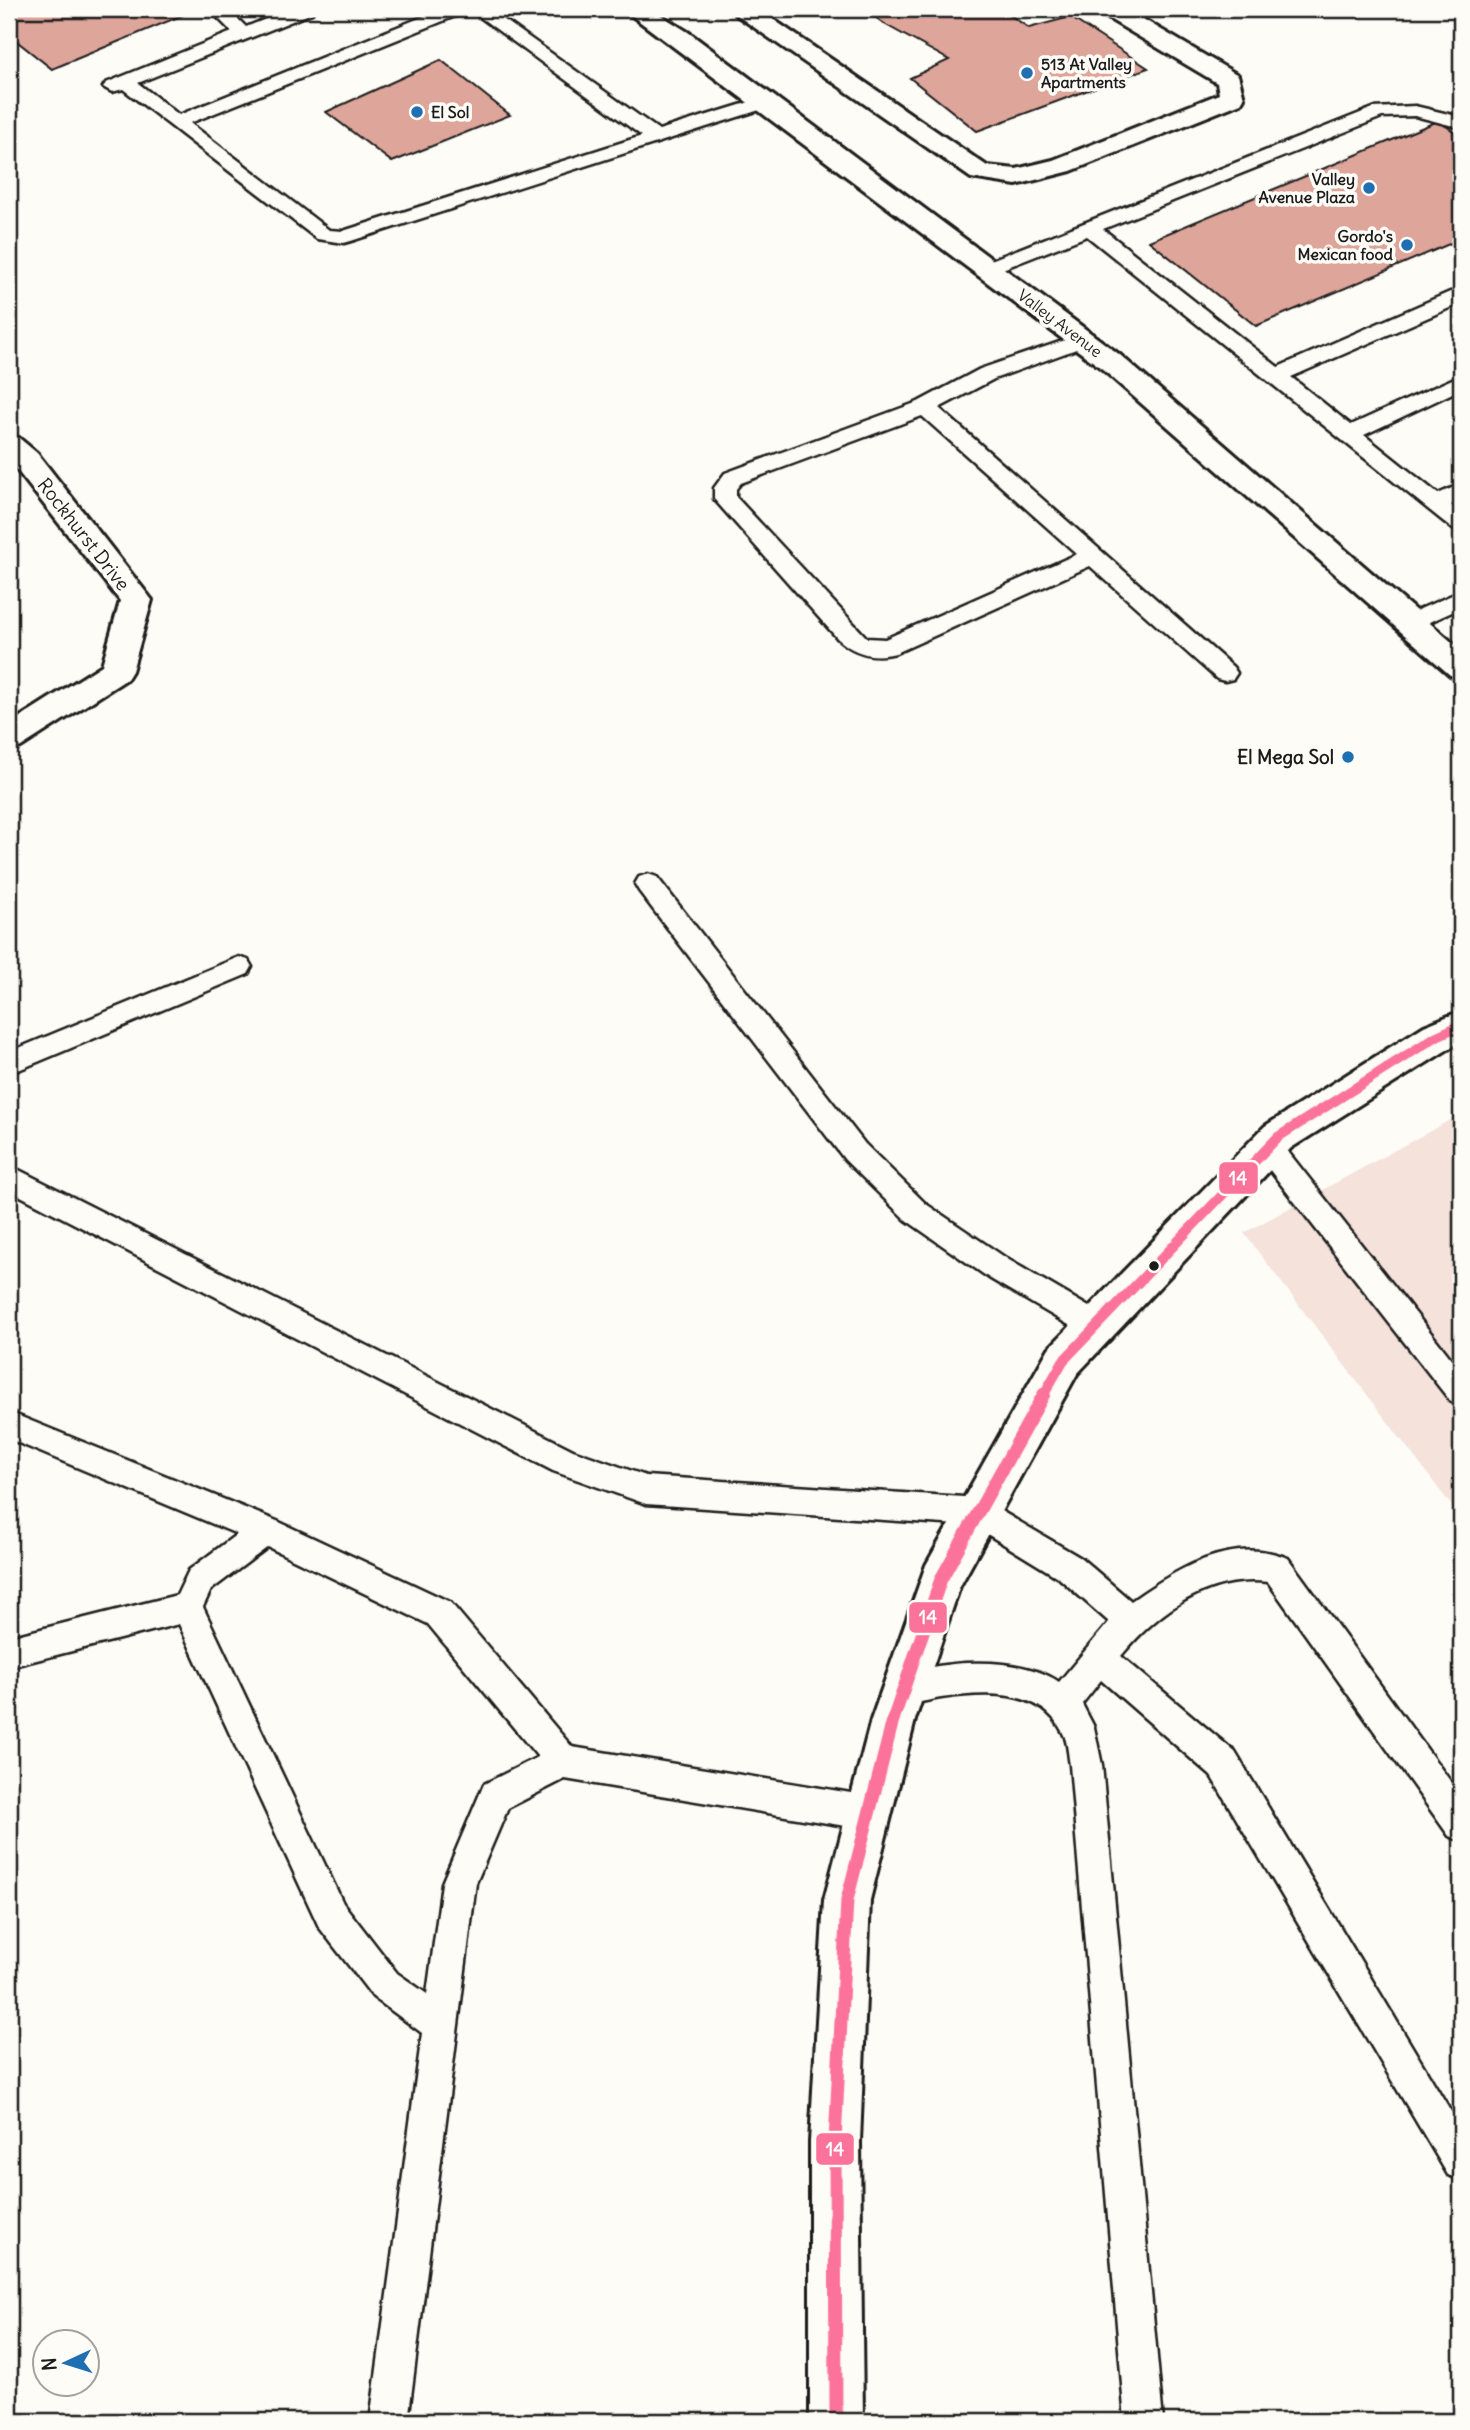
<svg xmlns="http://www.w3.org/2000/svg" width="1470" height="2430" font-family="Delius,sans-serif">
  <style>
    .built { fill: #f4e2db }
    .building { fill: #dea59a; stroke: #1c1c1c; stroke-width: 2 }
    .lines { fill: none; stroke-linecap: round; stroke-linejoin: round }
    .service-casing { stroke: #1c1c1c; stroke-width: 5 }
    .minor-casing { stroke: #1c1c1c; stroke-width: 6 }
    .tertiary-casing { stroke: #1c1c1c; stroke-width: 6 }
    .secondary-casing { stroke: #1c1c1c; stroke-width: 6 }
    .service { fill: #fdfcf7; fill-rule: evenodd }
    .minor { fill: #fdfcf7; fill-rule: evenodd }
    .tertiary { fill: #fdfcf7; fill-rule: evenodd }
    .secondary { fill: #fdfcf7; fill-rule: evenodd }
    .bus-1-far1-casing { stroke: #fdfcf7; stroke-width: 15 }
    .bus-1-casing { stroke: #fdfcf7; stroke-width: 18 }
    .bus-1-far1 { stroke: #fb739b; stroke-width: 10 }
    .bus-1 { stroke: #fb739b; stroke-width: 13 }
    .poi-dot { fill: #1f6fb2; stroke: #fdfcf7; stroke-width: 2.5 }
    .bus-dot { fill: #1c1c1c; stroke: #fdfcf7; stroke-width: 2.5 }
    .labels { text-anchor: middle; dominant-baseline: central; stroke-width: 7; stroke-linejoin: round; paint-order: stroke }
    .far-poi-label { font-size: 16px; font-weight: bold; fill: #1c1c1c; stroke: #fdfcf7; text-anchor: start }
    .far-street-label { font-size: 16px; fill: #1c1c1c; stroke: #fdfcf7 }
    .street-label { font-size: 19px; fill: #1c1c1c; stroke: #fdfcf7 }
    .poi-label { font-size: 19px; font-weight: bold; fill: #1c1c1c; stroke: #fdfcf7; text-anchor: end }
    .line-badge { stroke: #fdfcf7; stroke-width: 2.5 }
    .badge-label { font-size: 19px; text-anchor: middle; font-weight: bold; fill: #fff }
  </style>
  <rect width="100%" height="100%" fill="#fdfcf7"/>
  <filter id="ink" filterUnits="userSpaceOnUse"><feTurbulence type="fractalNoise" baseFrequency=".0143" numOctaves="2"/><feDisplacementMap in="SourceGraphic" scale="14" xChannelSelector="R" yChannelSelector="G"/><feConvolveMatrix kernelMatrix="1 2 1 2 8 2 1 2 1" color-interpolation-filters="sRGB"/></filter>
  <g filter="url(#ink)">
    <!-- built -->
    <polygon class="built" points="1461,1114 1461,1518 1244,1233"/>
    <!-- building -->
    <g class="building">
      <polygon points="9,9 183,9 188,13 52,69 9,35"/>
      <polygon points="864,9 1001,9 1029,28 1070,17 1148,68 977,131 910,78 949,60 886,25"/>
      <polygon points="441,60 510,115 392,162 326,112"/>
      <polygon points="1438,121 1461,136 1461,239 1256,326 1149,241"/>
    </g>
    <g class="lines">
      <!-- service casing -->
      <g class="service-casing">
        <g id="service">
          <polygon points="209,9 228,9 246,27 291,9 315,9 312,13 138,83 179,115 442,9 466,9 463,13 190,123 329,230 343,231 642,136 469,9 489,9 659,130 766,97 775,102 772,106 351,241 344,243 317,239 123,89 112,92 103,87 106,83 232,32"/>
          <polygon points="1415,106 1461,117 1461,128 1415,116 1382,117 1103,229 1278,367 1450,292 1461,291 1461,303 1291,377 1351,425 1461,375 1461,389 1364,435 1438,494 1461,484 1461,500 1451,505 1461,513 1461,531 1453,529 1087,236 995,272 981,272 978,268 981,264 1373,108"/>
          <path d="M1083,334l7,2 3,4 -3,4 -96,35 -55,29 294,259 4,6 -4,6 -8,2 -8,-2 -127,-113 -194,87c-23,6 -41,1 -58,-14l-124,-140v-11l11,-15 193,-71 62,-33zM922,416l155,138 -192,85 -18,-1 -131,-141v-8l5,-6z"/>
          <polygon points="1461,591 1461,608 1412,630 1404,628 1401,622 1404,616"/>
          <polygon points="648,874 657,877 865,1144 926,1204 1009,1260 1106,1317 1110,1326 1106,1335 1096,1339 1086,1335 989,1278 906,1220 845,1160 639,891 635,884 639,877"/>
          <polygon points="239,957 248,960 252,967 248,974 9,1074 9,1052"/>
          <polygon points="1268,1136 1278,1139 1461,1371 1461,1406 1451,1402 1258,1155 1254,1147 1258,1139"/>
          <path d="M9,1165l564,285 73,26 333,22 102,60 50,43c46,-32 100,-66 157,-43l173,238v45l-12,-5 -181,-254c-59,-8 -111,30 -147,74l114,96 226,376v52l-13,-5 -237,-399 -110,-96 -19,24 12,23 8,38 61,656h-38l-55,-656c-2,-10 -2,-23 -7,-32 -22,-46 -81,-41 -122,-35 -17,3 -32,9 -48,2l-5,-11 5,-11c43,-18 125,-24 166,4l50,-60 -50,-44 -85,-52 -328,-22 -93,-33 -544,-281z"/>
          <path d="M9,1412l268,109 173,81 122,145 297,49 12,5 5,12 -5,12 -12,5 -304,-51 -57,29 -32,75 -68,538h-38l52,-388 -49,-36 -54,-70 -140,-303 -170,43v-30l168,-42 12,-25 48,-36 -228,-95zM268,1547l160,77 110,133 -54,27 -42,99 -15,111 -30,-21 -54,-70 -140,-296 8,-17z"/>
        </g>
      </g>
      <!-- minor casing -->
      <g class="minor-casing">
        <g id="minor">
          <polygon points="731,9 758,9 987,166 1016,169 1053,160 1219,94 1217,83 1101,14 1097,9 1126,9 1238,75 1244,98 1241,103 1071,171 1016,185 971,178 735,14"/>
          <polygon points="9,436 19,438 37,453 152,600 132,671 127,679 21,747 9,751 9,724 102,665 120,601 9,460"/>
        </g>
      </g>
      <!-- tertiary casing -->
      <g class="tertiary-casing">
        <polygon id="tertiary" points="1461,1011 1461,1041 1291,1148 1077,1374 960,1586 915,1720 870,1900 860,2142 863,2421 810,2421 810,2142 824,1900 871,1720 926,1565 1049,1348 1265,1126 1424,1026"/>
      </g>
      <!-- secondary casing -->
      <g class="secondary-casing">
        <polygon id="secondary" points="623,9 651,9 688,32 1120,355 1461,650 1461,678 1450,675 1100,367"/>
      </g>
      <!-- service -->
      <use href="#service" class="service"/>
      <!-- minor -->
      <use href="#minor" class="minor"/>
      <!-- tertiary -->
      <use href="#tertiary" class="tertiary"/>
      <!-- secondary -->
      <use href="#secondary" class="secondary"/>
      <!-- bus-1-far1 casing -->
      <g class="bus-1-far1-casing">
        <polyline id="bus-1-far1" points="1043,1396 1063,1361 1278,1137 1437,1036 1461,1025"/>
      </g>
      <!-- bus-1 casing -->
      <g class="bus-1-casing">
        <polyline id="bus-1" points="836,2421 835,2142 847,1900 893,1720 941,1579 1044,1394"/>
      </g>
      <!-- bus-1-far1 -->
      <use href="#bus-1-far1" class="bus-1-far1"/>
      <!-- bus-1 -->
      <use href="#bus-1" class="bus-1"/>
    </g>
  </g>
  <!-- markers -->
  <g class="poi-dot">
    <circle cx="1027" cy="73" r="7"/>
    <circle cx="417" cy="112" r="7"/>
    <circle cx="1369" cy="188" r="7"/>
    <circle cx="1407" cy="245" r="7"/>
    <circle cx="1348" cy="757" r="7"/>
  </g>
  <circle class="bus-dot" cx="1154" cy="1266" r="6"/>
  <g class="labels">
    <!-- far-poi labels -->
    <g class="far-poi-label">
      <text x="1041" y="64">513 At Valley<tspan x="1041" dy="18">Apartments</tspan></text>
      <text x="431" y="112">El Sol</text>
      <text x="1355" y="179" text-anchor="end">Valley<tspan x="1355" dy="18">Avenue Plaza</tspan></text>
      <text x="1393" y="236" text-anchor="end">Gordo's<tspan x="1393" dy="18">Mexican food</tspan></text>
    </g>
    <!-- far-street labels -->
    <g class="far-street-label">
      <text transform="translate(1060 323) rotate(37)">Valley Avenue</text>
    </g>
    <!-- street labels -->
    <g class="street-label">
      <text transform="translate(84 534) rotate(52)">Rockhurst Drive</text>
    </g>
    <!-- poi labels -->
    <g class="poi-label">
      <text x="1334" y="757">El Mega Sol</text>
    </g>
  </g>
  <g class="line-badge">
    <rect x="1218" y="1161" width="41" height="34" rx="7" fill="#fb739b"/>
    <rect x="908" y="1601" width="40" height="33" rx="7" fill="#fb739b"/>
    <rect x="815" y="2132" width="40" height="34" rx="7" fill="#fb739b"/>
  </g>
  <g class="badge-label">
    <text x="1238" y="1185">14</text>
    <text x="928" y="1624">14</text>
    <text x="835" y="2156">14</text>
  </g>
  <!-- margin -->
  <rect width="1470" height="2430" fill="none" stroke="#fdfcf7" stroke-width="35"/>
  <rect x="18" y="18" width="1435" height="2395" fill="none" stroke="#1c1c1c" stroke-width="2.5" filter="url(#ink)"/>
  <!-- north arrow -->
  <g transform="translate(66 2363) rotate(266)"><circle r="33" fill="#fdfcf7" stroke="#a3a29f" stroke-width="2"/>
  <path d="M0-5L12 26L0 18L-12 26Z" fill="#1f6fb2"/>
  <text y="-10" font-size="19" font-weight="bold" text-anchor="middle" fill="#1c1c1c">N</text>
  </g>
</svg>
